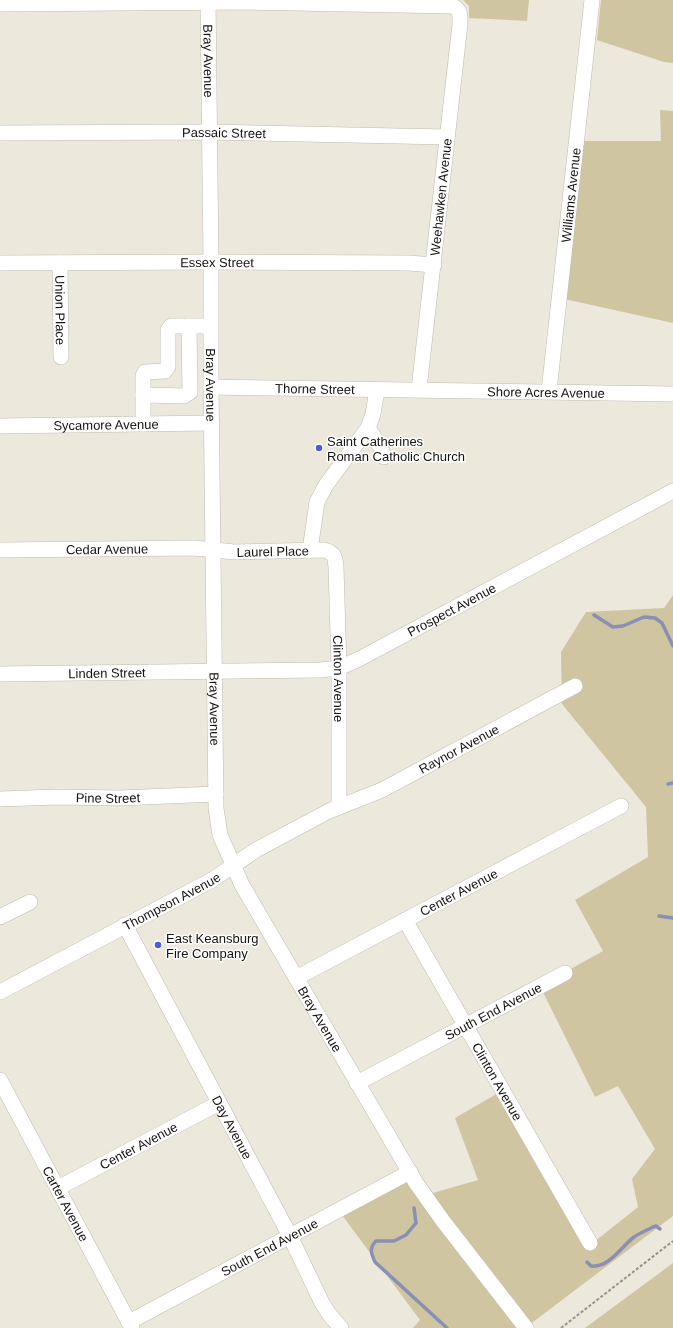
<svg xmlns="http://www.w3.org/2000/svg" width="673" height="1328" font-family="Arial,sans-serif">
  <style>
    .green { fill: #cfc5a1 }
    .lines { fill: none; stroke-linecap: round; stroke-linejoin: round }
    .stream { stroke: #8990b4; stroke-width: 3.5 }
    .minor-casing { stroke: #bfbbae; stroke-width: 16 }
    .path { stroke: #949187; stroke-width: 2; stroke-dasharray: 3 2; stroke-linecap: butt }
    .minor { stroke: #fff; stroke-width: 15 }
    .poi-dot { fill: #545bd2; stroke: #fff; stroke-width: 1.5 }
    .labels { text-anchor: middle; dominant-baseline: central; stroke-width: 3; stroke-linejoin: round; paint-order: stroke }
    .street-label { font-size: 13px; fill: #15130f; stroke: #fff }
    .poi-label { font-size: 13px; fill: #15130f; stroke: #fff; text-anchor: start }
  </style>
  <rect width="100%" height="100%" fill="#ece8db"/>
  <!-- green -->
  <g class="green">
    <polygon points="463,0 529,0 527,21 469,18 469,6"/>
    <polygon points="601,0 673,0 673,63 664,62 597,40"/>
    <polygon points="660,110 673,111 673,323 560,298 577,141 661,141"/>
    <polygon points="673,595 673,1216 525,1328 413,1328 420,1320 339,1211 411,1171 426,1195 478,1180 455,1118 505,1089 594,1242 638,1207 632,1179 655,1149 618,1086 595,1097 540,986 603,951 575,900 648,857 646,807 562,704 561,652 586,612 664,608"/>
    <polygon points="673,1263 673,1328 585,1328"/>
  </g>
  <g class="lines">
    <!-- stream -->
    <g class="stream">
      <polyline points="594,615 613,627 623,626 644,617 655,618 662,623 673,646"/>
      <polyline points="668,784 673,783"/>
      <polyline points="659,916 673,918"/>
      <path d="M414,1208l2,15 -10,12 -12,6h-18c-7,7 -5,12 -1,21l72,66"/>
      <path d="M587,1262l4,4c18,2 30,-19 43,-29 6,-4 13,-7 19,-10l3,-1 4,3"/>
    </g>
    <!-- minor casing -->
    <g class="minor-casing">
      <g id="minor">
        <path id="s1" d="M208,0l3,262v125l5,421 4,27 22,50 174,298 27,38 83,107"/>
        <path d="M0,4l246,-2 206,4c9,3 8,10 8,18l-41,365"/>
        <path id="s2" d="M0,133l210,-1 237,5"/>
        <path id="s3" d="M0,263l211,-1 197,1 26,2"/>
        <path id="s4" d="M60,263l1,94"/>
        <path id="s5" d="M211,387l462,7"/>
        <path id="s6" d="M549,391l43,-391"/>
        <polyline points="143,395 184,396 190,392 189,326"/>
        <polyline points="143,424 143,376 145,372 165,371 168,367 168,330 171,326 210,326"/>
        <path id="s7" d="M0,426l212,-3"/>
        <polyline points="368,428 380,446 384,457"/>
        <path id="s8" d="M0,550l195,-2 39,4 90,-2c11,3 11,7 12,17l3,101v138"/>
        <polyline points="310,550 317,502 326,485 368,428 373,414 377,390"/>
        <path id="s9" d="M0,674l320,-4 19,-2 20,-9 314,-168"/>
        <path id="s10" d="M0,799l56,-2 64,1 96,-4"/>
        <polyline points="0,917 30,902"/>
        <path id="s11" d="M405,920l185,323"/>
        <path id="s12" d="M125,925l165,311 32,67 7,11 12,14"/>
        <path id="s13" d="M296,978l325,-172"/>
        <path id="s14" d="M0,992l212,-112 44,-30 73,-39 53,-21 193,-104"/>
        <path id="s15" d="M0,1080l132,248"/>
        <path id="s16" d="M357,1083l208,-110"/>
        <path id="s17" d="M58,1188l161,-85"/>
        <path id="s18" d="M129,1322l281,-150"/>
      </g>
    </g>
    <!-- path -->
    <polyline class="path" points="561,1328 673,1241"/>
    <!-- minor -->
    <use href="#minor" class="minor"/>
  </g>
  <!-- markers -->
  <g class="poi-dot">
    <circle cx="319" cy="448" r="4"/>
    <circle cx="158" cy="945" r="4"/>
  </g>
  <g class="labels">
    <!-- street labels -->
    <g class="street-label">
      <text stroke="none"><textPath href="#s1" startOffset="61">Bray Avenue</textPath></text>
      <text stroke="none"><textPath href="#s2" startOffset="224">Passaic Street</textPath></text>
      <text stroke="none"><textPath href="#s6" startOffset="197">Williams Avenue</textPath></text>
      <text transform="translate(441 197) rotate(-84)">Weehawken Avenue</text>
      <text stroke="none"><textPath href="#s3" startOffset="217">Essex Street</textPath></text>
      <text stroke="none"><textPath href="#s4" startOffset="47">Union Place</textPath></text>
      <text stroke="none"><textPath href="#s1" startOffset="385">Bray Avenue</textPath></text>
      <text stroke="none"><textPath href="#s5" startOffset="104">Thorne Street</textPath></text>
      <text stroke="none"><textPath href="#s5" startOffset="335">Shore Acres Avenue</textPath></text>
      <text stroke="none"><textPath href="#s7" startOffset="106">Sycamore Avenue</textPath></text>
      <text stroke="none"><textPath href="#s8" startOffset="107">Cedar Avenue</textPath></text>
      <text stroke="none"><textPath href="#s8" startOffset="273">Laurel Place</textPath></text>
      <text stroke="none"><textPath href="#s9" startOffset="466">Prospect Avenue</textPath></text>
      <text stroke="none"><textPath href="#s9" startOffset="107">Linden Street</textPath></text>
      <text stroke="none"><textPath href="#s8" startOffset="459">Clinton Avenue</textPath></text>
      <text stroke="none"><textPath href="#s1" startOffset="709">Bray Avenue</textPath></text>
      <text stroke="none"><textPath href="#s14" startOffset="520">Raynor Avenue</textPath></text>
      <text stroke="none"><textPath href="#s10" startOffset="108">Pine Street</textPath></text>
      <text stroke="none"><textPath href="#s13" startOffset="184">Center Avenue</textPath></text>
      <text stroke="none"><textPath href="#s14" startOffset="194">Thompson Avenue</textPath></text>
      <text stroke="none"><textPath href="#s16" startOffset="154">South End Avenue</textPath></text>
      <text stroke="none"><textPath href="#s1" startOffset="1045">Bray Avenue</textPath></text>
      <text stroke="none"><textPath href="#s11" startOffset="186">Clinton Avenue</textPath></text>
      <text stroke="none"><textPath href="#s12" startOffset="229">Day Avenue</textPath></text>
      <text stroke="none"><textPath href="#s17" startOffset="91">Center Avenue</textPath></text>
      <text stroke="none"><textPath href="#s15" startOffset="140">Carter Avenue</textPath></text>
      <text stroke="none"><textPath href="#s18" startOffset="159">South End Avenue</textPath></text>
    </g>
    <!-- poi labels -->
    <g class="poi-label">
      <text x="327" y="441">Saint Catherines<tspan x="327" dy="15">Roman Catholic Church</tspan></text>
      <text x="166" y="938">East Keansburg<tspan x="166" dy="15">Fire Company</tspan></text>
    </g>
  </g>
</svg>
